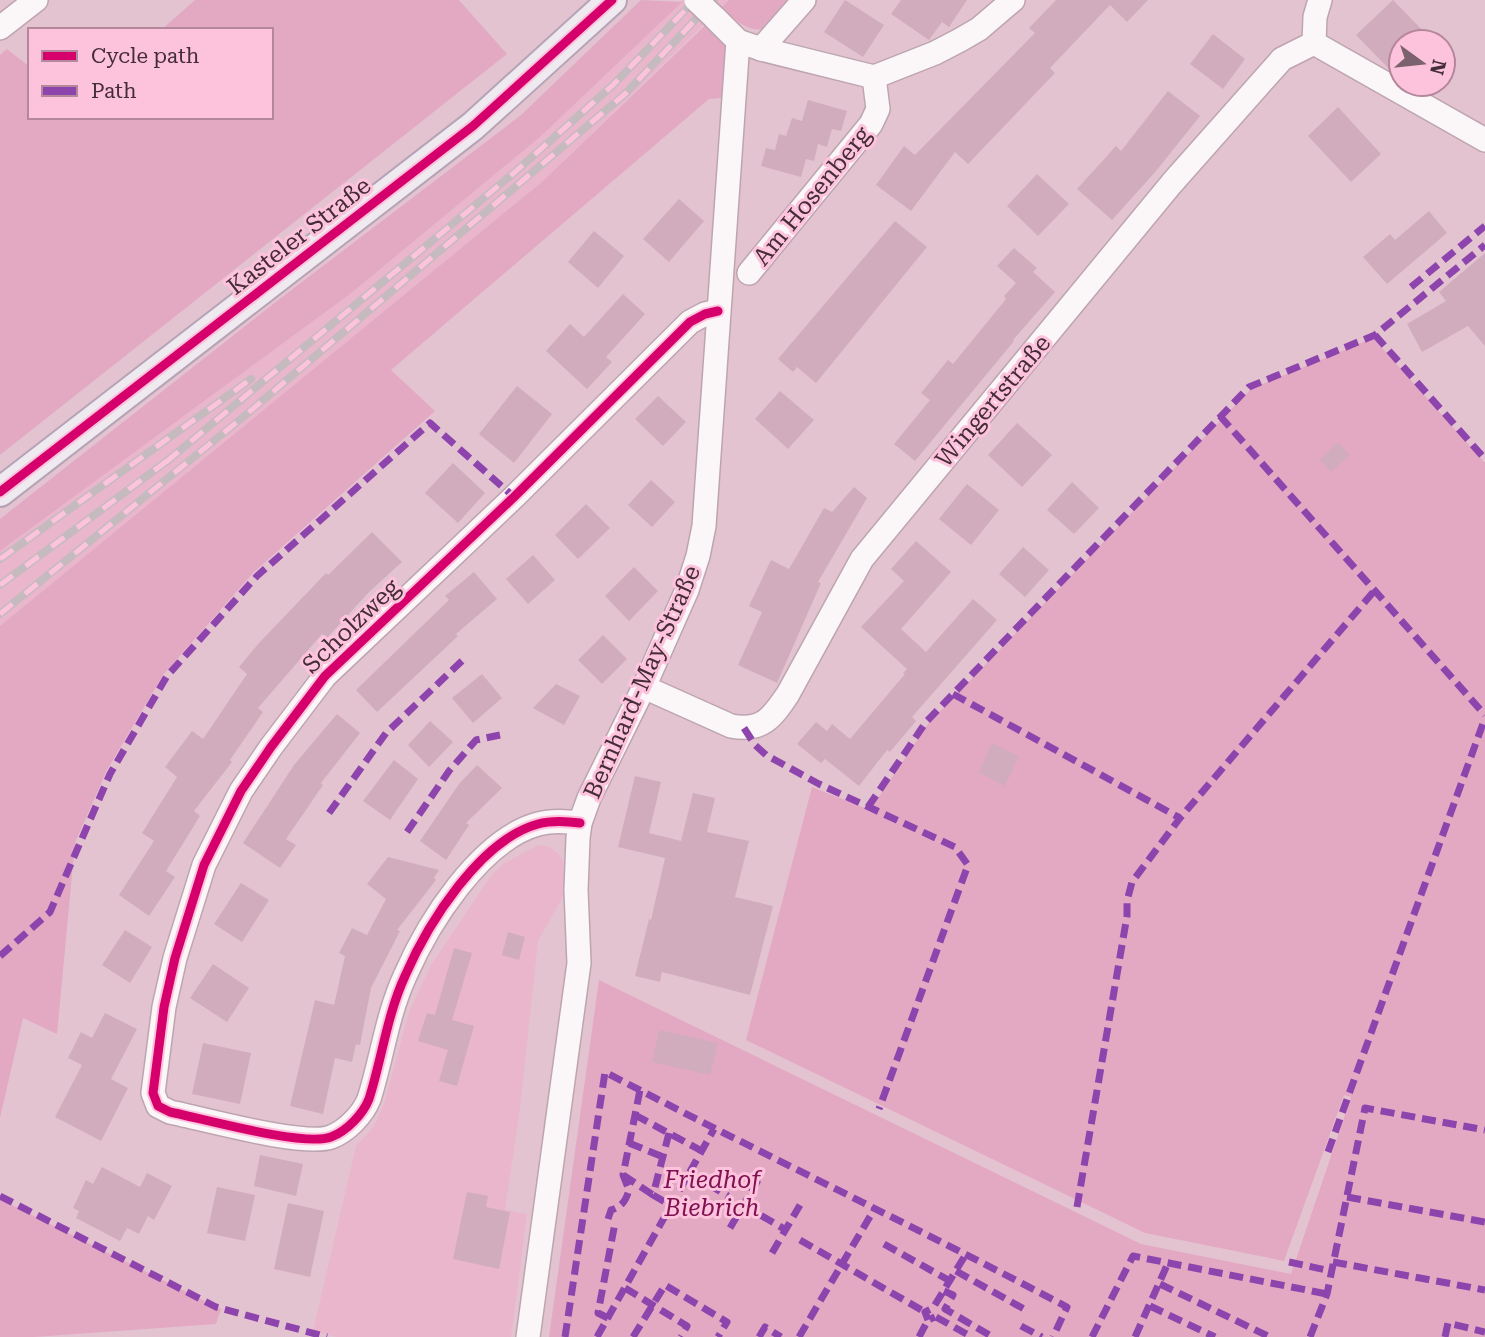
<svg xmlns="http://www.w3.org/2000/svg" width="1485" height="1337" font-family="'Roboto Serif',serif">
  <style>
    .built { fill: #e9b6cc }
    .green { fill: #e3a9c3 }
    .building { fill: #d1acbd }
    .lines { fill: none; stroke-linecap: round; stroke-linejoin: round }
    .minor-casing { stroke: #bda5b0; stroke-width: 26 }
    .major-casing { stroke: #b6a4b6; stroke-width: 32 }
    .minor { stroke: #fbf6f8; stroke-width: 23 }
    .major { stroke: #efe9f0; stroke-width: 28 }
    .rail-casing { stroke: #c5bbbf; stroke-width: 8 }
    .rail { stroke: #fec3dc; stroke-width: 5; stroke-dasharray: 16; stroke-linecap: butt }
    .minor-bridge-casing { stroke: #bda5b0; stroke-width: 26; stroke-linecap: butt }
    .minor-bridge { stroke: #fbf6f8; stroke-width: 23 }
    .quiet { stroke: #8e44ad; stroke-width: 7; stroke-dasharray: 14 7; stroke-linecap: butt }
    .cycleway-casing { stroke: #fec3dc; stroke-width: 13 }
    .cycleway { stroke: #d6006c; stroke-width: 9 }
    .labels { text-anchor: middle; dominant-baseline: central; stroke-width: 6; stroke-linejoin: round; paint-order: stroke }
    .street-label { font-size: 24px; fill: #442d37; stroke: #fec3dc }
    .park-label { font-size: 24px; font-style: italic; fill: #801152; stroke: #fec3dc }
  </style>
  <rect width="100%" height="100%" fill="#e4c3d1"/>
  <!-- built -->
  <g class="built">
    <polygon points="683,0 729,0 543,181 0,626 0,551 350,294 540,137"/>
    <polygon points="538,845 549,847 558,853 563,861 565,893 538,941 520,1108 505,1210 527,1214 511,1337 337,1337 313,1331 356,1146 374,1126 384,1104 409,1012 431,965 491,876 503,864"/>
  </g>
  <!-- green -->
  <g class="green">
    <polygon points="195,0 459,0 507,54 0,455 0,55 7,49 30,67 30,117 271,117 271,30 161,30"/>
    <polygon points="641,0 682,2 540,137 350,294 0,551 0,519 277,301 521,115"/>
    <path d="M729,0h60c-6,7 -14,22 -22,27 -15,9 -35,-9 -46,-19z"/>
    <polygon points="714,17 738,41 734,97 709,99 391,370 435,411 254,572 163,675 107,770 75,843 57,1034 23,1018 0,1118 0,626 543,181"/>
    <polygon points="1373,338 1485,463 1485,1337 549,1337 599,980 1141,1244 1291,1274 1351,1097 1344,1095 1284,1261 1145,1233 746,1040 812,787 870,810 928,724 1251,389"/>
    <polygon points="0,1199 221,1309 216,1324 34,1337 0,1337"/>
  </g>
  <!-- building -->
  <g class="building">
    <polygon points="845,0 884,25 863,57 824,32"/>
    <polygon points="901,0 967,0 949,27 942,22 929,40 891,14"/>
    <polygon points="1056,0 1148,0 1127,22 1110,5 1050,68 1055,73 968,164 955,152 911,211 876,185 904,146 915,155 1035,33 1029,28"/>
    <polygon points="1393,0 1434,42 1401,42 1401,76 1389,69 1356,35"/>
    <polygon points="1213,34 1245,59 1223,89 1190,64"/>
    <polygon points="1168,91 1200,116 1156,171 1112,220 1077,189 1116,146 1121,151"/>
    <polygon points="808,100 847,111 841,131 832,129 827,147 818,144 814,161 806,159 801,177 761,166 766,148 775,150 779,134 786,136 792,118 802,121"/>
    <polygon points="1338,107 1381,154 1351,182 1308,136"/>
    <polygon points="1037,174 1069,204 1038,236 1007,206"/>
    <polygon points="679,199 704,221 669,262 643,239"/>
    <polygon points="1429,211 1447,233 1387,284 1363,257 1390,234 1395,240"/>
    <polygon points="895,221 927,247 816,383 797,367 793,372 778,359"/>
    <polygon points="594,231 624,256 598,288 568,262"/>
    <polygon points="1014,248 1037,268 1033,272 1055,292 1013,340 1014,341 915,461 894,444 930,400 921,393 948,360 953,364 1006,299 1004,296 1016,283 997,266"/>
    <polygon points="1485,253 1485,346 1468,326 1422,352 1407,324 1446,301 1439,292"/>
    <polygon points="623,294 645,314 606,357 612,362 587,389 546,351 570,324 584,337"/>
    <polygon points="517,386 552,414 514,463 479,434"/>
    <polygon points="780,391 814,420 788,449 755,419"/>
    <polygon points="658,396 686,422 663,446 635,419"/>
    <polygon points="1017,423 1052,455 1022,487 988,455"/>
    <polygon points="1338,442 1350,455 1331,472 1319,459"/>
    <polygon points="453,463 485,493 458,523 425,493"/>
    <polygon points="651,480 675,502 652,527 628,505"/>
    <polygon points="1072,482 1099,508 1074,534 1047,510"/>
    <polygon points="967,484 999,510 971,545 939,519"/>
    <polygon points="854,487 867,498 818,582 821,583 777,683 738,665 762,612 749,606 771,560 789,569 824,508 832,512"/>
    <polygon points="586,504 610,528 578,559 555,535"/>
    <polygon points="372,532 402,562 369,592 327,638 322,634 258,708 263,712 230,760 232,762 194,811 200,816 166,871 175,877 149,916 119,895 154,841 142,833 177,777 165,767 192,731 203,739 247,674 239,667 259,643 326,573 328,575"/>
    <polygon points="916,541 951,572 901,629 926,652 973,599 997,620 912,717 916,721 890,752 887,750 859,786 825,759 821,763 797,744 816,722 827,731 832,724 850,739 905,674 903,673 907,669 861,627 904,581 891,569"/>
    <polygon points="1023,547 1049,570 1025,597 999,574"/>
    <polygon points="533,555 555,580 528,604 506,579"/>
    <polygon points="634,567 658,591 629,621 605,596"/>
    <polygon points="474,572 497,599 456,634 458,636 377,712 356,690 449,600 445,596"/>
    <polygon points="603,635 627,659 602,684 578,660"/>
    <polygon points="482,674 502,698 473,723 452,698"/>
    <polygon points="556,684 580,696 564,725 533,708"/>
    <polygon points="337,714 360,733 321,783 323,785 286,839 296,845 280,868 243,843 294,765"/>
    <polygon points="430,721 453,742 429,767 408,745"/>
    <polygon points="992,743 1019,756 1005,786 979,773"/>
    <polygon points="394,760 418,779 390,820 363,801"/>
    <polygon points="477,765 502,788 466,823 469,825 446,860 420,841 459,784"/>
    <polygon points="635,776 661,782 649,833 681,841 693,793 715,798 707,832 749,841 735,897 773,906 750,995 662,972 660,982 635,976 649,919 651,920 665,858 618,847"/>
    <polygon points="388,857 439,870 434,878 436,880 397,930 400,931 371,988 360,1045 356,1044 352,1062 335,1058 323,1114 290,1106 315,1000 334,1005 345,956 339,953 352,928 367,935 386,899 367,884"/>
    <polygon points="241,883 269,900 242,942 214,924"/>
    <polygon points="125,930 152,947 130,983 102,965"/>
    <polygon points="508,932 525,937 519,960 502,955"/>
    <polygon points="454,948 472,953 452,1020 474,1026 457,1086 439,1081 448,1050 418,1041 427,1013 435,1015"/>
    <polygon points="213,964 249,988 227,1022 190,998"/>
    <polygon points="105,1013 137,1029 111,1079 128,1088 101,1141 55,1117 82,1065 68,1058 81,1032 92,1038"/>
    <polygon points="659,1030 718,1043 710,1075 652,1062"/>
    <polygon points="203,1043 251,1053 240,1104 192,1094"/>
    <polygon points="260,1155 303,1164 296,1196 254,1186"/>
    <polygon points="102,1167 140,1187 147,1173 172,1186 154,1220 148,1216 139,1234 127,1228 120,1241 76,1218 79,1211 73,1208 86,1180 93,1184"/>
    <polygon points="217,1187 255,1195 245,1241 207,1233"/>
    <polygon points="467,1192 488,1196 486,1207 510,1212 499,1269 453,1259"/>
    <polygon points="288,1203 324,1211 310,1277 274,1269"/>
  </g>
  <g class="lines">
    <!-- minor casing -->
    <g class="minor-casing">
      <g id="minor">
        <polyline points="0,28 36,0"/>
        <polyline points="738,41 761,49 874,77 935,53 960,40 979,29 1013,0"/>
        <polyline points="1314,43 1485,140"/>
        <polyline points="761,49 804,0"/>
        <polyline points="749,273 871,124 878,109 874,77"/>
        <path d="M644,687l87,39c31,6 41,-8 57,-32l74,-135 310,-376 110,-124 32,-16 1,-26 5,-17"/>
        <path d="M580,823c-14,-2 -28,-3 -42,1 -58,16 -110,99 -133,152 -18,39 -23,82 -36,123 -6,15 -22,32 -38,38 -27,10 -127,-18 -161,-25l-12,-6 -5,-13 11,-86 11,-49 29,-93 37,-74 30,-44 54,-71 189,-179 176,-175 15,-8 13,-3"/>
        <polyline points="528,1337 579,963 576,890 578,838 580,823 589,798 644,687 687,590 698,556 704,526 738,41 714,17"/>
      </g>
    </g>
    <!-- major casing -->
    <g class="major-casing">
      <polyline id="major" points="0,492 473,126 612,0"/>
    </g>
    <!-- minor -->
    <use href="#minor" class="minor"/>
    <!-- major -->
    <use href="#major" class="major"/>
    <!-- rail casing -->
    <g class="rail-casing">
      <g id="rail">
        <polyline points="166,462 515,172 613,85 695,0"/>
        <polyline points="0,559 251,379"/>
        <polyline points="0,585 171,458"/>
        <polyline points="0,614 242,418 625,94 714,0"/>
      </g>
    </g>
    <!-- rail -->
    <use href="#rail" class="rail"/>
    <!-- minor-bridge casing -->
    <g class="minor-bridge-casing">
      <polyline id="minor-bridge" points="696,0 714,17"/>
    </g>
    <!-- minor-bridge -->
    <use href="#minor-bridge" class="minor-bridge"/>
    <!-- quiet -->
    <g class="quiet">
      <polyline points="1411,287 1485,226"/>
      <polyline points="1375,335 1485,459"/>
      <polyline points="1220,416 1485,715"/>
      <polyline points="953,694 1180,818"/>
      <polyline points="744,728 755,745 766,755 819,784 955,847 968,865 879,1109"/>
      <polyline points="868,807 926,722 1249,387 1375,335 1485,245"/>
      <polyline points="329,813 386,733 465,658"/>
      <polyline points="407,832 449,771 476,740 500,735"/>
      <polyline points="0,956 50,912 110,774 167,676 257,576 430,423 514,497"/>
      <polyline points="635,1115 702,1151"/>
      <polyline points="669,1133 653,1195 672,1206"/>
      <polyline points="629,1143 663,1157"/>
      <polyline points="1328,1152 1485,718"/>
      <polyline points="690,1174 728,1196"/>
      <polyline points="623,1175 653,1195"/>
      <polyline points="0,1196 216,1307 327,1337"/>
      <polyline points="1347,1197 1485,1222"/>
      <polyline points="743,1205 786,1230"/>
      <polyline points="1077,1207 1127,916 1127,901 1132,882 1180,818 1375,590"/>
      <path d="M608,1219l3,-9c11,-3 15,-10 18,-20l-6,-15 17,-85"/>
      <polyline points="730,1228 758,1180"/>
      <polyline points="800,1240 925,1312"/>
      <polyline points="884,1244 950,1281"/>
      <polyline points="772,1253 800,1205"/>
      <polyline points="1289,1262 1331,1271"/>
      <polyline points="1333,1262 1485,1290"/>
      <polyline points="956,1271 1024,1309"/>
      <polyline points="1160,1284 1270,1337"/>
      <polyline points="625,1288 687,1326 681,1337"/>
      <polyline points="944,1291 953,1295 945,1309 991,1336"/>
      <polyline points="1150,1306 1215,1337"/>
      <polyline points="936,1317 972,1337"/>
      <polyline points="608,1318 598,1313 615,1223"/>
      <polyline points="928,1320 925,1312 933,1308 966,1254"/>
      <polyline points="1021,1326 1042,1337"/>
      <path d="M565,1337l40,-265c153,80 309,154 462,235l-14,30"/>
      <polyline points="597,1337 714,1129"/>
      <polyline points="633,1337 665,1285 727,1322 718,1337"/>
      <polyline points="759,1337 765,1327 781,1337"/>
      <polyline points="799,1337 875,1208"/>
      <polyline points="919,1337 928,1320 935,1317"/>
      <polyline points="1092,1337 1133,1256 1327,1294"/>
      <polyline points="1135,1337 1168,1263"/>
      <polyline points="1310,1337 1327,1294 1365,1108 1485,1130"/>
      <polyline points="1445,1337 1448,1323 1485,1332"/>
    </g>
    <!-- cycleway casing -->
    <g class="cycleway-casing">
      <g id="cycleway">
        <polyline points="0,492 473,126 612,0"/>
        <path d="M580,823c-14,-2 -28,-3 -42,1 -58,16 -110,99 -133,152 -18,39 -23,82 -36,123 -6,15 -22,32 -38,38 -27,10 -127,-18 -161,-25l-12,-6 -5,-13 11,-86 11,-49 29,-93 37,-74 30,-44 54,-71 189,-179 176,-175 15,-8 13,-3"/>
      </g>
    </g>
    <!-- cycleway -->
    <use href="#cycleway" class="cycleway"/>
  </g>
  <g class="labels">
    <!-- street labels -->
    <g class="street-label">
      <text transform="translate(812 196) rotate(-51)">Am Hosenberg</text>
      <text transform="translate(299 236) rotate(-38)">Kasteler Straße</text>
      <text transform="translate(993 401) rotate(-50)">Wingertstraße</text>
      <text transform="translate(351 626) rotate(-44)">Scholzweg</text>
      <text transform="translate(642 682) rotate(-66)">Bernhard-May-Straße</text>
    </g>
    <!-- park labels -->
    <g class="park-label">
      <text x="712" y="1180">Friedhof<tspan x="712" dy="28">Biebrich</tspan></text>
    </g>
  </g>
  <!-- legend -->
  <rect x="28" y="28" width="245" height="91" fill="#fec3dc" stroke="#b4879a" stroke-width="2"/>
  <rect x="42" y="51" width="35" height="10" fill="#d6006c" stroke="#b4879a" stroke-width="2"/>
  <text x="91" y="63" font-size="21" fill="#442d37">Cycle path</text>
  <rect x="42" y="86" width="35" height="10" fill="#8e44ad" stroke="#b4879a" stroke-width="2"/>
  <text x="91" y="98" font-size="21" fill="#442d37">Path</text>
  <!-- north arrow -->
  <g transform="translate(1422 63) rotate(105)"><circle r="33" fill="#fec3dc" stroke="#b4879a" stroke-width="2"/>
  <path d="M0-5L12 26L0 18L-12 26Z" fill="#7c626d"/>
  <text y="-10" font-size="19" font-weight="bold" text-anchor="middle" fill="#442d37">N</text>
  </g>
</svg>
